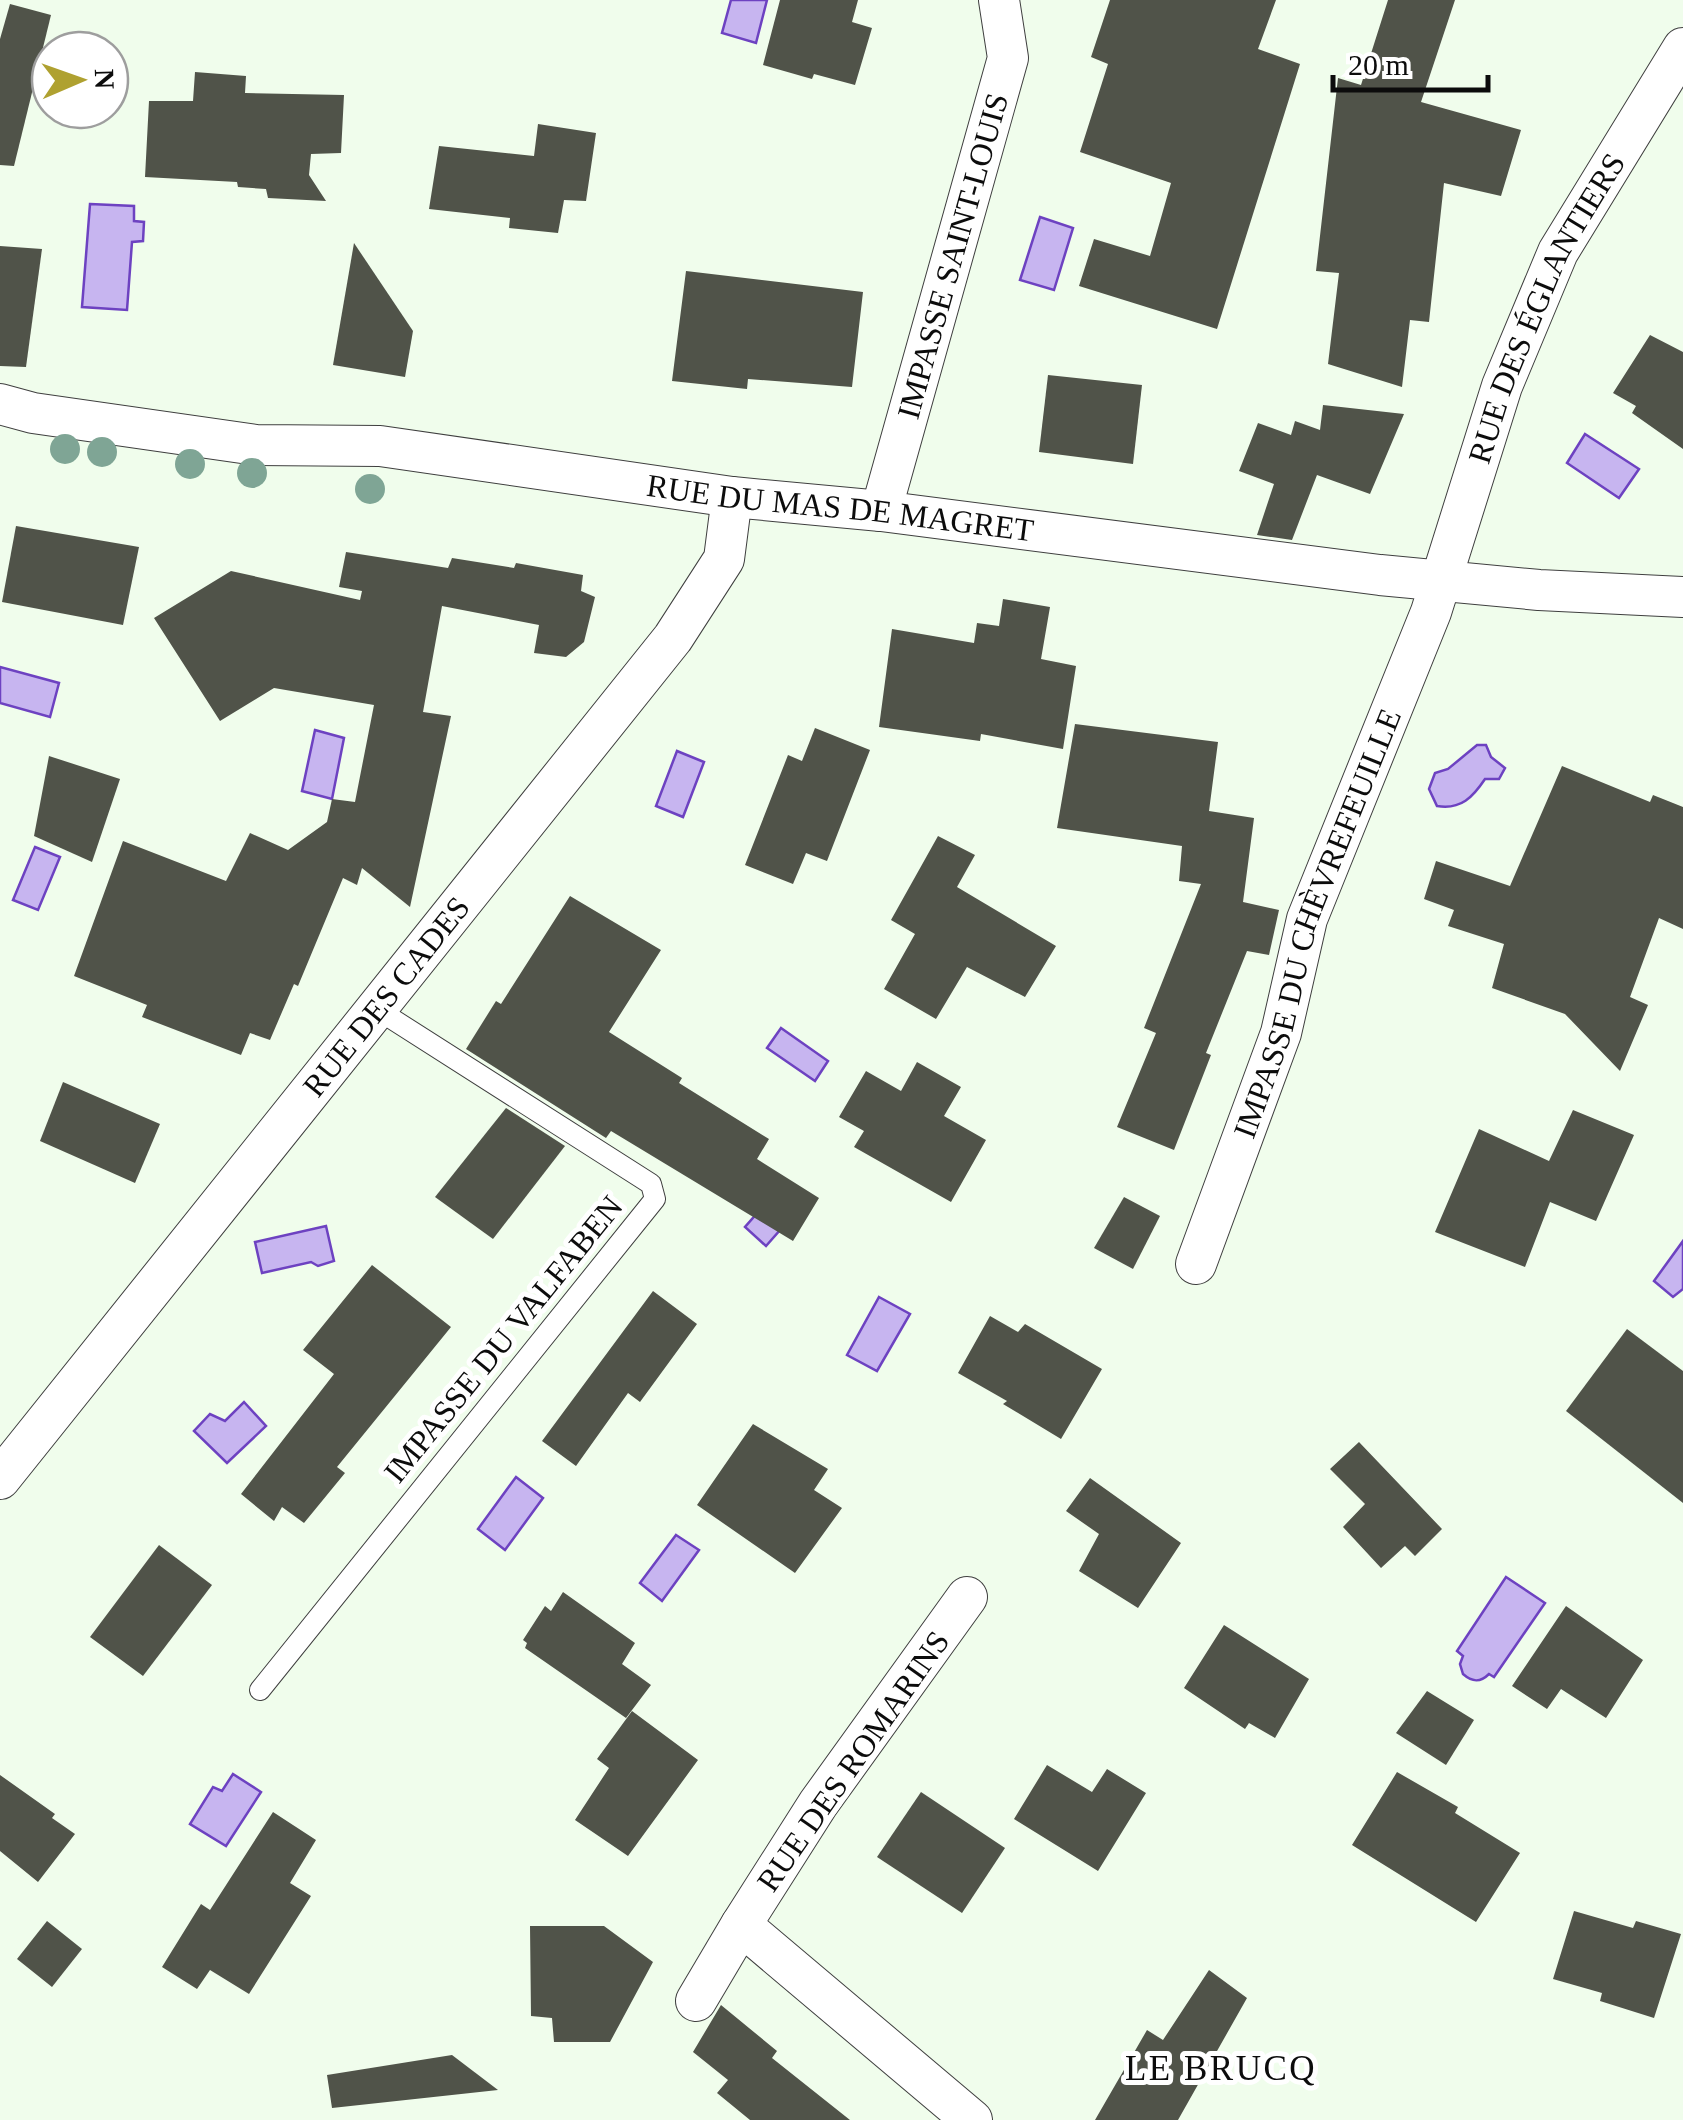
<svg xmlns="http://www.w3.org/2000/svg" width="1683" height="2120" font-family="Georgia,serif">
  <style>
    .water { fill: #c7b5f0; stroke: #6d42c1; stroke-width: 2.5 }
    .building { fill: #505349 }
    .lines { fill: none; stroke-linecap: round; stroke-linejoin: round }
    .lane-casing { stroke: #3f3f3f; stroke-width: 22 }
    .street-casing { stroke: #3f3f3f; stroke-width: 42 }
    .lane { stroke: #fff; stroke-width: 20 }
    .street { stroke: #fff; stroke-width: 40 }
    .tree { fill: #7fa595 }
    .labels { text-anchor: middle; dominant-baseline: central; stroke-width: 10; stroke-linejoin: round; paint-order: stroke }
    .street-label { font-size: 32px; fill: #0c0c0c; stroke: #fff }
    .neighbourhood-label { font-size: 35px; letter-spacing: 2.5px; fill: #0c0c0c; stroke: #fff }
  </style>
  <rect width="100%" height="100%" fill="#f0fdec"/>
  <!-- water -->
  <g class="water">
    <polygon points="731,0 767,0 756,43 722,33"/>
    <polygon points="90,204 134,206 134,221 144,222 143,241 132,242 127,310 82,307"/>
    <polygon points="1040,217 1073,228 1054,290 1020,280"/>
    <polygon points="1585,434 1639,469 1619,498 1567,463"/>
    <polygon points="0,667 59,683 50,717 0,703"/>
    <polygon points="315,730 344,738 332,799 302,791"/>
    <path d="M1477,745h9l5,12 14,11 -6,11h-14c-12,18 -24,31 -48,27l-8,-17 6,-16 13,-4z"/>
    <polygon points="677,751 704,762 683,817 656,806"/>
    <polygon points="35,847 60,857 38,910 13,900"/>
    <polygon points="781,1028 828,1061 815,1081 767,1048"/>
    <polygon points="781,1186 802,1205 766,1246 745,1227"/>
    <polygon points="326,1226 334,1261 318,1266 311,1262 262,1273 255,1242"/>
    <polygon points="1683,1241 1683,1289 1673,1297 1654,1281"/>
    <polygon points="879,1297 910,1314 877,1371 847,1355"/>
    <polygon points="244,1402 266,1426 227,1463 194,1431 210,1414 225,1421"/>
    <polygon points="516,1477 543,1498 505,1550 478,1529"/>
    <polygon points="676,1535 699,1550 662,1601 640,1583"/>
    <path d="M1506,1577l39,26 -51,74 -5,-3c-9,9 -17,8 -26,0l-3,-10 3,-8 -6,-5z"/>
    <polygon points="233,1774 261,1792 226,1846 190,1824 213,1787 222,1791"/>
  </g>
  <!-- building -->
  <g class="building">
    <polygon points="780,0 858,0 852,22 872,28 855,85 814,74 812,79 763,65"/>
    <polygon points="1110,0 1276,0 1258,49 1300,64 1217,329 1079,286 1094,239 1150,256 1171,183 1080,152 1108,64 1091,57"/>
    <polygon points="1388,0 1455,0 1421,102 1521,130 1501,196 1444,183 1429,322 1410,320 1402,387 1328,364 1339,273 1316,271 1338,78 1361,85"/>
    <polygon points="10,4 51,15 14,166 0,165 0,39"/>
    <polygon points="195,72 246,76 245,93 344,95 341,153 311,154 309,175 326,201 268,198 266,189 238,187 237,182 145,177 149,101 193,101"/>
    <polygon points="538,124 596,133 586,201 564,200 558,233 509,228 510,218 429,209 439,146 534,156"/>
    <polygon points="354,243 413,331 405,377 333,365"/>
    <polygon points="0,246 42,249 26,367 0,366"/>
    <polygon points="686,271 863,292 852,387 748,379 747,389 672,381"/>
    <polygon points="1650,335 1683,352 1683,449 1632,413 1636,406 1613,393"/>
    <polygon points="1048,375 1142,385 1133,464 1039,452"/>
    <polygon points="1323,405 1404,414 1370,494 1317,475 1292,540 1257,535 1274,484 1239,471 1258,423 1291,435 1295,421 1320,430"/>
    <polygon points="16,526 139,547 123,625 2,602"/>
    <polygon points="346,552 448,568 452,558 514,568 516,563 583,575 581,591 595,597 584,642 566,657 534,653 539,625 442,606 423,712 451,716 410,907 362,868 357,885 343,878 298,986 294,984 270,1040 250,1033 241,1055 142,1017 147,1005 74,976 123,841 226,881 250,833 288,850 327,822 332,799 355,802 374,705 274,688 220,721 154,618 231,571 360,600 362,591 339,587"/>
    <polygon points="1003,599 1050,607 1041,659 1076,666 1063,749 981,734 980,741 879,727 892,629 974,643 977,623 999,626"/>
    <polygon points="1075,724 1218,742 1209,811 1254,818 1243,902 1279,910 1269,955 1247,951 1206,1053 1211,1055 1174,1150 1117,1127 1156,1033 1144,1028 1201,884 1179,881 1182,846 1057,828"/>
    <polygon points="815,728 870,750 827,861 806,853 793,884 745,865 788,755 802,761"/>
    <polygon points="49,756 120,779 92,862 34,836"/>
    <polygon points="1562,766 1650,802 1653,795 1683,807 1683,929 1659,918 1630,997 1648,1005 1620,1071 1565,1014 1492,988 1504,944 1448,926 1454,910 1424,899 1436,861 1510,886"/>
    <polygon points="938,836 975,855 957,887 1056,946 1025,997 967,967 936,1019 884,989 915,934 891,920"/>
    <polygon points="570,896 661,950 609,1032 682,1078 679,1083 769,1139 757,1159 819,1198 793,1241 611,1131 606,1138 466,1049 496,1001 501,1004"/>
    <polygon points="917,1062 961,1087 944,1116 986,1140 951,1202 854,1147 864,1131 839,1117 866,1071 901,1091"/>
    <polygon points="63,1082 160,1124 135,1183 40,1141"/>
    <polygon points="506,1108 565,1146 493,1239 435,1197"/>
    <polygon points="1573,1110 1634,1135 1596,1221 1550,1202 1525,1267 1435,1232 1479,1129 1549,1161"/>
    <polygon points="1124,1197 1160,1216 1133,1269 1094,1248"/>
    <polygon points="372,1265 451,1327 337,1467 345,1473 304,1523 282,1507 274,1521 241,1494 334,1374 303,1350"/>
    <polygon points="653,1291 697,1324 640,1402 628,1393 576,1466 542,1441"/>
    <polygon points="990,1316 1018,1332 1025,1324 1102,1369 1061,1439 1003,1404 1007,1401 958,1373"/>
    <polygon points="1627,1329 1683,1371 1683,1503 1566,1411"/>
    <polygon points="753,1424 828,1469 814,1490 842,1508 795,1573 697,1505"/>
    <polygon points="1359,1442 1442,1529 1415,1556 1405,1546 1381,1568 1343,1527 1365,1504 1330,1469"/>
    <polygon points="1090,1478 1181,1543 1138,1608 1079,1571 1099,1534 1066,1511"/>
    <polygon points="159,1545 212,1585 143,1676 90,1637"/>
    <polygon points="563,1592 635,1643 622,1664 651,1685 626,1718 525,1648 527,1643 523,1640 545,1606 551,1611"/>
    <polygon points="1566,1606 1643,1660 1606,1718 1561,1689 1547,1709 1512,1686"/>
    <polygon points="1224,1625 1309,1679 1275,1738 1249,1723 1245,1729 1184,1688"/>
    <polygon points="1427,1691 1474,1720 1446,1765 1396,1733"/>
    <polygon points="632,1711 698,1760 628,1856 575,1820 609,1768 597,1759"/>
    <polygon points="1047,1765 1092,1792 1107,1769 1146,1793 1098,1871 1014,1819"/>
    <polygon points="1397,1772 1458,1807 1455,1813 1520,1853 1476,1922 1352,1845"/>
    <polygon points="0,1775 55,1814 52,1818 75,1834 38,1882 0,1851"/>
    <polygon points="921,1792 1005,1848 962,1913 877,1857"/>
    <polygon points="273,1812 316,1840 290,1883 311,1896 249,1994 210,1970 197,1989 162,1967 201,1904 210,1910"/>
    <polygon points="1574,1911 1633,1928 1636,1921 1681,1934 1654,2018 1600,2001 1602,1993 1553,1979"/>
    <polygon points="47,1921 82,1949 52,1987 17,1959"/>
    <polygon points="530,1926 604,1926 653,1962 610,2042 554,2042 552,2018 531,2016"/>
    <polygon points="1209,1970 1247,1998 1178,2120 1095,2120 1147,2030 1163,2040"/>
    <polygon points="721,2005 777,2051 772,2058 850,2120 750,2120 717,2093 728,2080 693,2052"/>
    <polygon points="452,2055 498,2090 332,2108 327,2075"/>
  </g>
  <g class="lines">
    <!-- lane casing -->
    <g class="lane-casing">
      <polyline id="lane" points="260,1690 655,1199 651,1184 375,1008"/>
    </g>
    <!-- street casing -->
    <g class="street-casing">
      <g id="street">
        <path id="s1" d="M0,404l33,9 223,32 124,1 352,51 149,14 499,64 159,15 144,7"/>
        <path id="s2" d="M881,511l127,-453 -9,-58"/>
        <path id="s3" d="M1196,1264l85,-231 26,-114 124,-307 71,-226 56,-134 125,-204"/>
        <path id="s4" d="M0,1479l673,-841 51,-79 8,-62"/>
        <polyline points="967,1597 818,1804 741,1925 972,2120"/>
        <polyline points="696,2001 741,1925"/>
      </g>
    </g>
    <!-- lane -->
    <use href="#lane" class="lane"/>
    <!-- street -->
    <use href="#street" class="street"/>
  </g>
  <!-- trees -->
  <g class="tree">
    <circle cx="65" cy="449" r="15"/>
    <circle cx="102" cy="452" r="15"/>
    <circle cx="190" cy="464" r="15"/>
    <circle cx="252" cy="473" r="15"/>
    <circle cx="370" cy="489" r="15"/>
  </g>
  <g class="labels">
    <!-- street labels -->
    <g class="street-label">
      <text stroke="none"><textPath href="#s2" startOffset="265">IMPASSE SAINT-LOUIS</textPath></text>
      <text stroke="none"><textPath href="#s3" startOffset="1020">RUE DES ÉGLANTIERS</textPath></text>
      <text stroke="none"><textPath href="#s1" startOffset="848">RUE DU MAS DE MAGRET</textPath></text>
      <text stroke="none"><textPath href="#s3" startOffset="362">IMPASSE DU CHÈVREFEUILLE</textPath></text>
      <text stroke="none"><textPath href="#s4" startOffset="618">RUE DES CADES</textPath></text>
      <text transform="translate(503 1339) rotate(-51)">IMPASSE DU VALFABEN</text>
      <text transform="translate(853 1761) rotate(-55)">RUE DES ROMARINS</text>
    </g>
    <!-- neighbourhood labels -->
    <g class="neighbourhood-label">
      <text x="1221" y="2068">LE BRUCQ</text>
    </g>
  </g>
  <!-- north arrow -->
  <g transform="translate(80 80) rotate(88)"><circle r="48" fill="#ffffff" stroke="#9e9e9e" stroke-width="2.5"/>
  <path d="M0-8L18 38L0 25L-18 38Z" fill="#afa130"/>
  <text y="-15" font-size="28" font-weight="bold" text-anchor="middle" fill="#0c0c0c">N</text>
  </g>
  <!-- scale -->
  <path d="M1333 75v15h155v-15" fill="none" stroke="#0c0c0c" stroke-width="5"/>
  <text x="1348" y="75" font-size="30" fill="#0c0c0c" stroke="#ffffff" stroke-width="8" paint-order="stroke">20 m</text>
</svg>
